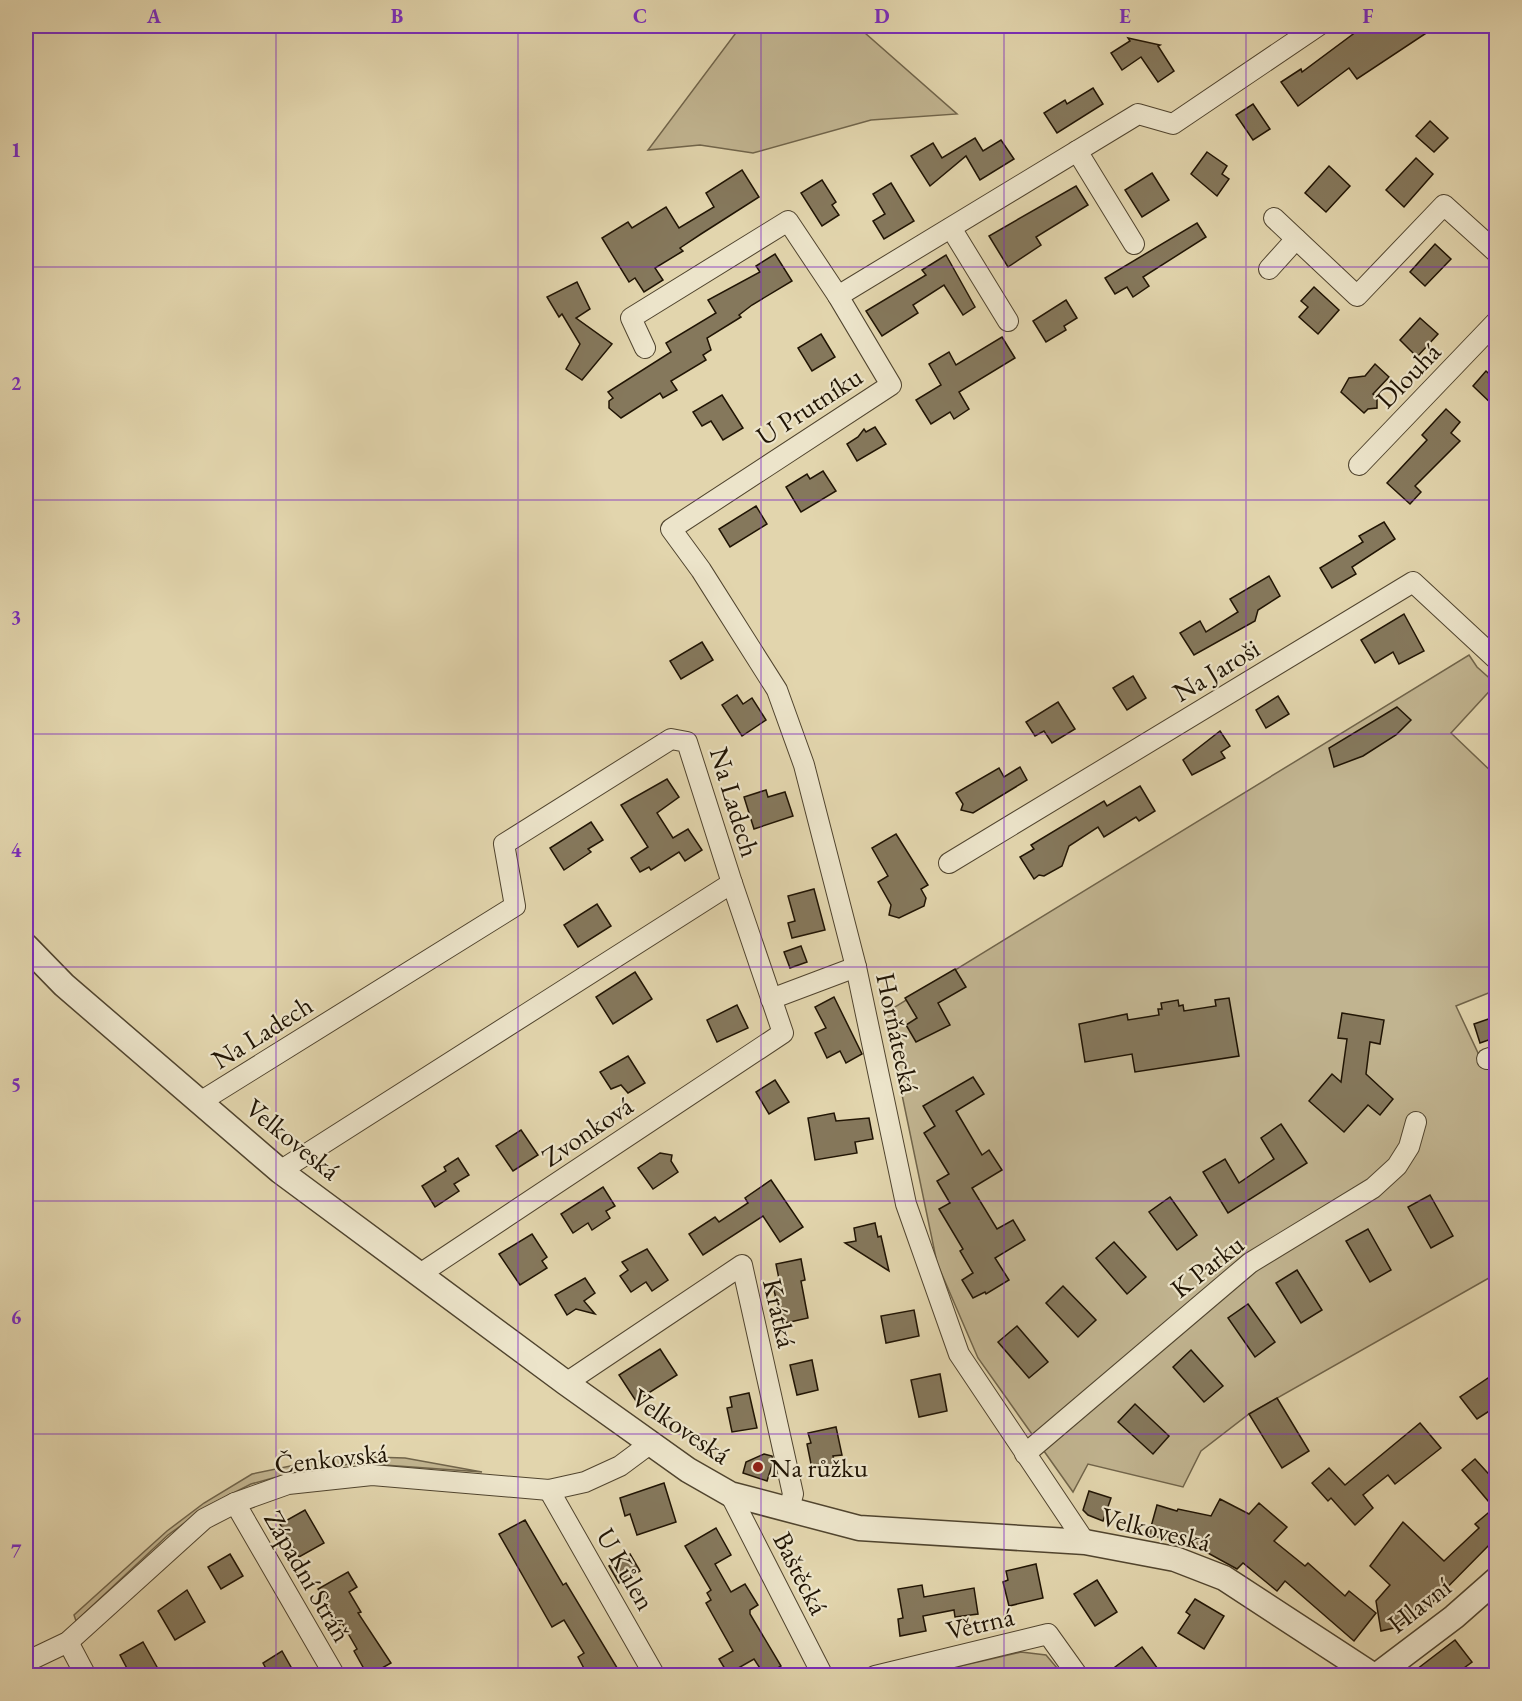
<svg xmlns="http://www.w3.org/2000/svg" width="1522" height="1701" font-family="'EB Garamond',serif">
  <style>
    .green { fill: #c1b490; stroke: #70644a; stroke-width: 1.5 }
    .building { fill: #85785c; stroke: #201404; stroke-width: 1.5 }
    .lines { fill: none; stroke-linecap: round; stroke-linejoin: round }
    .minor-casing { stroke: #50442e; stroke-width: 22 }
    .tertiary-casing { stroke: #50442e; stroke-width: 27 }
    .minor { stroke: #ece4ca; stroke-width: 20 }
    .tertiary { stroke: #ece4ca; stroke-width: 24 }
    .grid { fill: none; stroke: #7b2cbf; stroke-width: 1.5; stroke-opacity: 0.55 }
    .poi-dot { fill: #8f2418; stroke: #ece4ca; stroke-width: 2 }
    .labels { text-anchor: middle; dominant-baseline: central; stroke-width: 4.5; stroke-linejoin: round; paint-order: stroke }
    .street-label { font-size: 27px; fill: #201404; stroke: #ece4ca }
    .poi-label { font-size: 27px; fill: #201404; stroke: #ece4ca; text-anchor: start }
    .neatline { fill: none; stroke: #7b2cbf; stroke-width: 2 }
    .grid-label { font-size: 20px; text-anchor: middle; font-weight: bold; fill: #7b2cbf }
  </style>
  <rect width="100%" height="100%" fill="#e2d5ad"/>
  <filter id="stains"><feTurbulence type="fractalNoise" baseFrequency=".00333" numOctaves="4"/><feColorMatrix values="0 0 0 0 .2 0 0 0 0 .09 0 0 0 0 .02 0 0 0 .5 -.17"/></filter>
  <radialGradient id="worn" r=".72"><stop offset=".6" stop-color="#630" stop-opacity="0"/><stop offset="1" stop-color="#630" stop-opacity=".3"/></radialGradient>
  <!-- green -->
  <g class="green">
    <polygon points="745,26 857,26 957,114 871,120 753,153 700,145 648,150 738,30"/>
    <polygon points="1469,655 1477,667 1496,684 1451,733 1496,776 1496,990 1456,1006 1479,1055 1496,1073 1496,1201 1492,1228 1496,1251 1496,1274 1249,1414 1201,1451 1183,1487 1088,1464 1073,1492 978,1358 937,1263 885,1013"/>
    <polygon points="339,1456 405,1458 482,1472 356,1463 280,1476 251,1484 208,1506 168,1535 76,1621 74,1615 167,1531 204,1503 252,1474"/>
    <polygon points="1021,1652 1046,1655 1063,1675 917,1676"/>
  </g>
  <!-- building -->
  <g class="building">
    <polygon points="1364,26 1437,26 1357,79 1349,68 1298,106 1281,82 1301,69 1302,72"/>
    <polygon points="1128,38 1160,45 1158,46 1174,71 1158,82 1141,57 1122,70 1111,53 1130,41"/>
    <polygon points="1093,88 1103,104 1057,133 1044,113 1065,100 1067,104"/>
    <polygon points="1253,104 1270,129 1253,140 1236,115"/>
    <polygon points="1430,121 1448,138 1434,152 1416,136"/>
    <polygon points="975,138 983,151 1001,140 1014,159 980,180 966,156 930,186 911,156 933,143 942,158"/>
    <polygon points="1207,152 1227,166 1222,174 1229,179 1217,196 1191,174"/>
    <polygon points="1416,158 1433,174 1404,207 1386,190"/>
    <polygon points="1329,166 1350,186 1326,212 1305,193"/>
    <polygon points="742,170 759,197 701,234 680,248 683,251 655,268 663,280 644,292 635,278 629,282 602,238 628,222 632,228 666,207 679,228 714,207 706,193"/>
    <polygon points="1152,173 1169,200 1142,217 1125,190"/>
    <polygon points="822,180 836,202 832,205 839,215 822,226 801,193"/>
    <polygon points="891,183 914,221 884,239 873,221 885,214 873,194"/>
    <polygon points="1076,186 1088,205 1036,237 1041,245 1008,267 989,236"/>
    <polygon points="1197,223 1206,237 1143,277 1149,286 1133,297 1127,287 1115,294 1105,278"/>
    <polygon points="1435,244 1451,259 1425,286 1410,272"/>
    <polygon points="775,254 792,281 752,305 739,315 741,317 707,338 711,350 703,355 706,360 671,381 677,390 663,398 660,393 621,418 609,408 609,401 613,398 608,392 671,352 666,343 716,313 708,300 760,272 756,266"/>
    <polygon points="946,255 975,307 963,315 944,285 913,305 918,313 882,336 866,311 926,275 922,270"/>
    <polygon points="577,282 590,309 576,318 612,344 582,380 566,369 580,344 562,314 559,317 547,297"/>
    <polygon points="1314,287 1339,310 1318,334 1299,317 1308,307 1301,301"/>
    <polygon points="1066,300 1077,318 1064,326 1066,330 1046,342 1033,321"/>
    <polygon points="1420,318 1438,334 1417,357 1400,340"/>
    <polygon points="821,334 835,357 812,371 798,348"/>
    <polygon points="1002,337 1015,358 959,392 969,409 954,419 950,412 931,424 916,400 941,385 929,364 949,352 956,365"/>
    <polygon points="1375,364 1389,377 1373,394 1377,398 1377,408 1368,409 1364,413 1341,392 1349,378 1365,376"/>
    <polygon points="1486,371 1497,381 1497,409 1473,386"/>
    <polygon points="722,395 743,428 723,440 711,421 702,426 693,412"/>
    <polygon points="1446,409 1460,422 1451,433 1460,441 1415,486 1421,492 1410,504 1387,483 1427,440 1422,435"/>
    <polygon points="875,427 886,444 857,461 847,444 858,437 864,429 866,432"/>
    <polygon points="823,471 836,491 801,512 786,487 807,474 810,479"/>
    <polygon points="756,506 767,524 730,547 719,529"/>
    <polygon points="1384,522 1395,539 1352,567 1356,574 1332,588 1320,568 1363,542 1359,536"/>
    <polygon points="1269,576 1280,596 1258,610 1255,621 1194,655 1180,633 1200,621 1206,632 1238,612 1230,599"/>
    <polygon points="1404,614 1424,651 1399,664 1393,652 1375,663 1361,640"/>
    <polygon points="702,642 713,660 681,679 670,661"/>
    <polygon points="1133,676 1146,698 1127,710 1113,688"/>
    <polygon points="737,695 743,704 752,698 766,720 742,736 722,705"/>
    <polygon points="1278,696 1289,714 1266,728 1256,710"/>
    <polygon points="1058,702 1075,729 1052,743 1044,731 1035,736 1026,722"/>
    <polygon points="1397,707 1411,720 1396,735 1363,756 1334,767 1329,748"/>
    <polygon points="1220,731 1230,746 1221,752 1225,758 1192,775 1183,760"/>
    <polygon points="1020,767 1027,780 973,813 961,810 963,804 956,793 999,768 1004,777"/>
    <polygon points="667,779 679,797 657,813 673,838 688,829 702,850 685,861 679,852 651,870 649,867 640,872 631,858 648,847 621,805"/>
    <polygon points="1140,786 1155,811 1139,821 1136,817 1104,837 1098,827 1069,846 1062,866 1044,876 1039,875 1034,879 1020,857 1034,849 1031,845 1104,801 1107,806"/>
    <polygon points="766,790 768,797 785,792 793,816 754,829 744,797"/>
    <polygon points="591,822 603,840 588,849 591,852 564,870 550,848"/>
    <polygon points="896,834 928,885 921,889 926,898 924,906 899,918 889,915 891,905 878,882 888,876 872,848"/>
    <polygon points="814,889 825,930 792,938 788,923 795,921 788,896"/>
    <polygon points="597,904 611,926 578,947 564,925"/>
    <polygon points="801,946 807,962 790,968 784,952"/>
    <polygon points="955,969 966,987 938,1003 950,1025 916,1042 906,1025 917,1018 905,998"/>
    <polygon points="635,972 652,999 613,1024 596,997"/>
    <polygon points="834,997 862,1054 846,1063 840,1051 827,1058 815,1033 826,1028 815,1007"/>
    <polygon points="1229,998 1239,1056 1135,1072 1132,1054 1085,1062 1079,1024 1127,1014 1128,1020 1159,1015 1158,1009 1162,1009 1161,1003 1178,1000 1179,1006 1183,1005 1184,1011 1216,1006 1215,1000"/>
    <polygon points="737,1005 748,1028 717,1042 707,1020"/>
    <polygon points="1342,1013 1384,1020 1380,1044 1370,1042 1366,1074 1393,1099 1380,1115 1368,1105 1344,1132 1309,1101 1332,1074 1341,1082 1347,1039 1338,1038"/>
    <polygon points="1497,1016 1497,1037 1480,1043 1474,1024"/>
    <polygon points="628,1056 645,1083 628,1093 621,1085 611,1089 600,1072"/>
    <polygon points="973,1077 984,1094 956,1111 982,1155 989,1150 1002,1170 972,1188 997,1229 1013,1220 1025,1240 995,1258 1009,1280 986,1294 985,1292 973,1298 962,1280 973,1273 960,1251 963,1249 939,1209 950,1203 937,1181 949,1174 924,1133 935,1126 923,1106"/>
    <polygon points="775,1080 789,1102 769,1114 756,1092"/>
    <polygon points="834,1113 836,1121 869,1118 873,1139 855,1142 857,1153 815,1160 808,1118"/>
    <polygon points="1281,1124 1307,1163 1228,1213 1203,1172 1225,1159 1239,1183 1274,1159 1261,1138"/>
    <polygon points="521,1130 538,1155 513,1171 496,1146"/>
    <polygon points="660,1153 672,1155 671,1161 678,1172 653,1189 638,1168"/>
    <polygon points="458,1158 469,1175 454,1184 459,1191 435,1207 422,1186 446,1171 444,1167"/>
    <polygon points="771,1180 803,1227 780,1242 763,1216 703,1255 689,1234 715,1217 719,1222 748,1203 745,1198"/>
    <polygon points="603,1187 615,1206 606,1211 610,1218 592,1230 588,1223 573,1233 561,1214"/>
    <polygon points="1430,1195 1453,1236 1431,1248 1408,1207"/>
    <polygon points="1170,1197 1197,1235 1177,1250 1149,1212"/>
    <polygon points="875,1223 878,1237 881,1236 889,1271 845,1243 856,1241 854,1228"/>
    <polygon points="1368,1229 1391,1270 1370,1282 1346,1241"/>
    <polygon points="532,1234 547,1257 542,1261 547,1268 520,1285 499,1254"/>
    <polygon points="1114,1242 1146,1277 1127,1294 1096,1258"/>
    <polygon points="647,1249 668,1280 652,1291 646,1282 631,1292 620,1276 628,1270 622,1262"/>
    <polygon points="801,1259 805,1280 801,1281 808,1318 781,1324 773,1285 780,1284 776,1264"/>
    <polygon points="1297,1270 1322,1310 1301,1323 1276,1283"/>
    <polygon points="585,1278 595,1293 584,1301 595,1314 576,1309 567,1315 555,1295"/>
    <polygon points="1063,1286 1096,1320 1078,1337 1046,1303"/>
    <polygon points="1248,1304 1275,1342 1255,1357 1228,1318"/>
    <polygon points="914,1310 919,1336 886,1343 881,1316"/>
    <polygon points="1017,1326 1048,1362 1029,1378 998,1342"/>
    <polygon points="660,1349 677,1375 636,1401 619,1375"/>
    <polygon points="1191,1350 1223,1386 1204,1402 1173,1367"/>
    <polygon points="812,1360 818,1390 797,1395 790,1365"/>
    <polygon points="1497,1372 1497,1406 1477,1419 1460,1397"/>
    <polygon points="940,1374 947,1411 919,1417 911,1380"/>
    <polygon points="749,1393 757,1428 732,1432 727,1408 732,1407 730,1397"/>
    <polygon points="1277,1398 1309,1451 1282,1468 1249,1414"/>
    <polygon points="1135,1404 1169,1436 1153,1454 1118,1422"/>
    <polygon points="1420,1423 1441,1448 1395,1484 1388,1475 1363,1495 1373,1508 1355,1525 1331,1498 1328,1501 1312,1483 1329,1468 1345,1485"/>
    <polygon points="836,1427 842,1455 833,1456 835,1465 812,1469 807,1444 811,1443 808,1433"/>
    <polygon points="764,1454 772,1456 773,1462 767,1481 743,1473 746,1462"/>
    <polygon points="1475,1459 1497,1483 1497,1537 1421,1614 1419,1612 1398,1627 1381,1631 1376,1601 1390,1585 1370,1566 1403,1522 1444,1561 1479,1528 1475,1524 1494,1508 1462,1470"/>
    <polygon points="664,1483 676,1522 637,1535 630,1514 625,1516 620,1498"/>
    <polygon points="1089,1491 1111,1498 1103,1521 1088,1515 1083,1510"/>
    <polygon points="1220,1499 1249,1514 1259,1503 1287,1527 1274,1541 1305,1566 1308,1563 1345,1596 1349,1591 1376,1613 1354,1641 1285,1581 1277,1591 1243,1563 1237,1569 1179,1537 1177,1543 1149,1534 1157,1505 1177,1511 1178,1509 1211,1516"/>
    <polygon points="305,1510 324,1543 299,1557 280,1524"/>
    <polygon points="525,1520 563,1585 566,1583 622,1676 588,1676 578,1657 584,1653 564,1620 552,1627 499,1534"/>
    <polygon points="716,1528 731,1555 715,1564 731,1592 745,1584 758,1605 750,1610 750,1614 781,1666 765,1676 754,1659 728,1674 719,1659 733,1651 706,1603 711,1600 707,1593 711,1590 685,1546"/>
    <polygon points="230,1554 243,1576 221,1589 208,1567"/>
    <polygon points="630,1554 640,1571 619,1583 609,1566"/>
    <polygon points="1036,1564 1043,1598 1009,1606 1003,1582 1008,1580 1006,1571"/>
    <polygon points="348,1572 357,1587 349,1592 361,1612 358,1613 391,1663 368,1676 354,1651 357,1649 342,1623 339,1625 318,1589"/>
    <polygon points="1097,1580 1117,1612 1095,1626 1074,1594"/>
    <polygon points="922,1585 924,1597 974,1588 978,1614 955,1617 954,1610 923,1616 926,1631 900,1636 898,1619 903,1618 898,1589"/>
    <polygon points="187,1590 205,1622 175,1640 158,1611"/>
    <polygon points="1195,1599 1224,1616 1204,1649 1178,1633 1190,1615 1186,1612"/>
    <polygon points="1455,1640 1472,1662 1453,1676 1408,1676"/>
    <polygon points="143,1642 162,1676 131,1676 120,1655"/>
    <polygon points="1142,1647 1158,1669 1149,1676 1103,1676"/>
    <polygon points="282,1651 296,1676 270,1676 263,1663"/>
  </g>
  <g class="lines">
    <!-- minor casing -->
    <g class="minor-casing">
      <g id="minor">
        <polyline points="1077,151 1134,244"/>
        <polyline points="1274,218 1357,296 1444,205 1496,252"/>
        <polyline points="951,228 1008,321"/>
        <polyline points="1269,269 1296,239"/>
        <polyline points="838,296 891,385 671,529 701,570 777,690 804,765 856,967 906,1204 959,1354 1085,1542"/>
        <polyline points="645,348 631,318 788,221 838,296 1138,114 1173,124 1318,26"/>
        <polyline points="1359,465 1496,322"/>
        <polyline points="949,863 1413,582 1496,659"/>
        <polyline points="771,999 856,967"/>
        <polyline points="1487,1059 1496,1056"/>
        <polyline points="200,1102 515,906 504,844 671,739 687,742 732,883 280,1171"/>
        <polyline points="420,1274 783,1033 732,883"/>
        <polyline points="566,1383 742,1265 793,1494 789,1509"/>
        <polyline points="1025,1454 1250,1263 1373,1188 1397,1166 1409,1147 1416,1122"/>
        <polyline points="549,1490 655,1676"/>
        <polyline points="730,1494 823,1676"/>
        <polyline points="235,1503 335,1676"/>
        <polyline points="68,1642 86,1676"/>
        <polyline points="26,1662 68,1642 204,1519 235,1503 288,1484 372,1475 549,1490 585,1482 620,1466 651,1443"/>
        <polyline points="875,1676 1048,1634 1078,1676"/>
      </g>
    </g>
    <!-- tertiary casing -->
    <g class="tertiary-casing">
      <g id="tertiary">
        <polyline points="26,946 64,985 280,1171 566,1383 688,1470 730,1494 859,1528 1085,1542 1175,1559 1224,1578 1374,1676"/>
        <polyline points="1376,1676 1454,1617 1496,1580"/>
      </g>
    </g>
    <!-- minor -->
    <use href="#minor" class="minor"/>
    <!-- tertiary -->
    <use href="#tertiary" class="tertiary"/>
  </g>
  <!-- grid -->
  <path class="grid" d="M276,26v1650M518,26v1650M761,26v1650M1004,26v1650M1246,26v1650M26,267h1470M26,500h1470M26,734h1470M26,967h1470M26,1201h1470M26,1434h1470"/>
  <!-- markers -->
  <circle class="poi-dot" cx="758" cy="1467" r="6"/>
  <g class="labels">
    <!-- street labels -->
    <g class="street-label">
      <text transform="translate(1408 375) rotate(-46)">Dlouhá</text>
      <text transform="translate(809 406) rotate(-33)">U Prutníku</text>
      <text transform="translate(1216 670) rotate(-31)">Na Jaroši</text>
      <text transform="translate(735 802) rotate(73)">Na Ladech</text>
      <text transform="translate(262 1032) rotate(-32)">Na Ladech</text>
      <text transform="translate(898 1033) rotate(78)">Horňátecká</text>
      <text transform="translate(587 1131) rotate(-34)">Zvonková</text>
      <text transform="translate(293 1139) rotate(39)">Velkoveská</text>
      <text transform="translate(1207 1266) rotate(-38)">K Parku</text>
      <text transform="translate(780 1313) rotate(77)">Krátká</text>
      <text transform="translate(681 1426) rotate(34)">Velkoveská</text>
      <text transform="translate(331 1458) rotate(-6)">Čenkovská</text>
      <text transform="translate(1156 1529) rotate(14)">Velkoveská</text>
      <text transform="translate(626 1569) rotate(60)">U Kůlen</text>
      <text transform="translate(801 1573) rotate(63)">Baštěcká</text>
      <text transform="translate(308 1576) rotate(60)">Západní Stráň</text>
      <text transform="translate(1419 1605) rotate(-38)">Hlavní</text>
      <text transform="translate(980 1623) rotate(-13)">Větrná</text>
    </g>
    <!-- poi labels -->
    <g class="poi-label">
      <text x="770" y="1467">Na růžku</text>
    </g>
  </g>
  <!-- margin -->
  <rect width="1522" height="1701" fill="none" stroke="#e2d5ad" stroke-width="66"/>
  <rect x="33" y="33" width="1456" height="1635" class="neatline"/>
  <g class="grid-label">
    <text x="154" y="23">A</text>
    <text x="397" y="23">B</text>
    <text x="640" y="23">C</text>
    <text x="882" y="23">D</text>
    <text x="1125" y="23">E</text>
    <text x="1368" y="23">F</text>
    <text x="16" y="157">1</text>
    <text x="16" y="390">2</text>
    <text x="16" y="624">3</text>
    <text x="16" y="857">4</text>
    <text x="16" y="1091">5</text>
    <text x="16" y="1324">6</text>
    <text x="16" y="1558">7</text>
  </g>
  <rect width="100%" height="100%" filter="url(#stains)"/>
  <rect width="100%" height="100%" fill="url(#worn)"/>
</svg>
